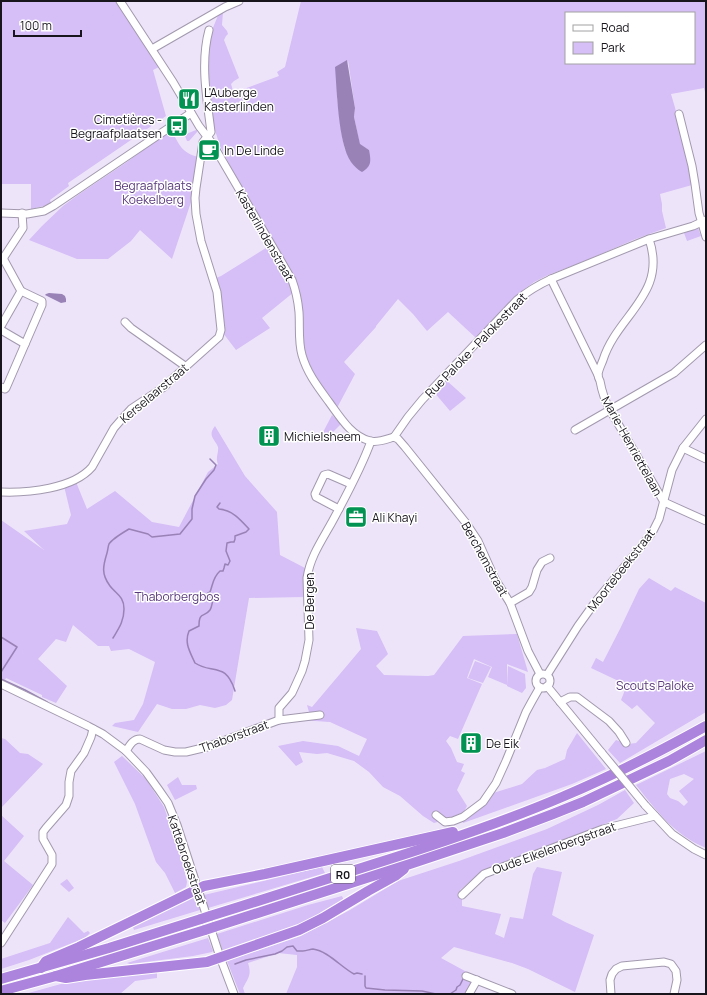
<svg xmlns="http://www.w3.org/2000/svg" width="707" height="995" font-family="Manrope,sans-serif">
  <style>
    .green { fill: #d6bef6; fill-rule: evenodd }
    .water { fill: #9982b6 }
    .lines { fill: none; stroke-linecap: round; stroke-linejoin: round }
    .stream { stroke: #9982b6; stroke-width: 1.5 }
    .minor-casing { stroke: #a299ae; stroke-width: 9 }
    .highway-casing { stroke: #fff; stroke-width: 12 }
    .minor { stroke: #fff; stroke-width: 7 }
    .highway { stroke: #ad84dd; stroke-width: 10 }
    .minor-bridge-casing { stroke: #a299ae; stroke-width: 9; stroke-linecap: butt }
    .highway-bridge-casing { stroke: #fff; stroke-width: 12; stroke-linecap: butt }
    .minor-bridge { stroke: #fff; stroke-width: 7 }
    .highway-bridge { stroke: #ad84dd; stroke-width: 10 }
    .labels { text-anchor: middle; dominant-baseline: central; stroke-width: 3; stroke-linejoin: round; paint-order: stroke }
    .shield { fill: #fff; stroke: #5d5b60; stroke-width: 1 }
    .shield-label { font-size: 11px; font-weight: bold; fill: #18151c }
    .poi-label { font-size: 12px; fill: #18151c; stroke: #fff; text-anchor: start }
    .park-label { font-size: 12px; fill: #59397b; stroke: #fff }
    .street-label { font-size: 12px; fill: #18151c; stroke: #fff }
  </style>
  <rect width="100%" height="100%" fill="#ede4fa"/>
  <!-- green -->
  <g class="green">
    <polygon points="1,1 116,1 159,67 153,70 166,116 68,183 69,186 50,200 51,203 44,206 31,209 31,184 1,184"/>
    <path d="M301,1h405v91h-1l-1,-4 -33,6 7,24 15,63 -1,4 -32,9 2,10v7l4,17 -17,6 -16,6 -48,21 -37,14 -14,7 -15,11 -43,45 -28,-26 -21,19 -14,-17 -15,-15 -22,27v1l-32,35 11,12 -18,34 -22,-30 -8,-17 -4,-15 -2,-42 -81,-158 -8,-25 -5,-51 3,-35 9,-22 4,-1 -1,13 5,6 1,3 -2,2 -2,4 15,38 -5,3 -3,3 2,7 11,-2 35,-13 -2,-4 8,-5zM566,13h128v50h-128zM348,60l7,48 -1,9 6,28 9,5h-24l-3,-14 -5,-38z"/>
    <path d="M171,129c7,14 11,25 28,28l-7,42 -20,60 -32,-29 -9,11 -23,18h-31l-48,-19 13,-14 21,-20 15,-11 49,-33z"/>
    <polygon points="196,130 197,130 197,132 189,141 187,141 185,136 186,134"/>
    <polygon points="698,228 701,236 687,241 684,233"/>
    <polygon points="269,246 285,272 294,292 262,318 270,328 236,350 223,333 216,278 221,276"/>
    <polygon points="446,380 466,398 450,411 434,392"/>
    <polygon points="332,415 341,424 323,442 319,440"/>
    <path d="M215,426l30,50 32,36 3,43 25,13 -1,29 -55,1 -17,102 -6,5 -11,3 -15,-3 -14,4h-14l-15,-5 -19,28 -26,-6 3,-3 19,-3 9,-16 12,-42 -26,-13 -18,2 -2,-5h-11l-25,-21 -7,17 -10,-3 -18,20 29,27 -11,17 -14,-6v-2l-36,-17 -1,2 -4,-2v-158l43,30 -20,-19 43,-7 4,-9 -7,-29 12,-4 11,27 28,-18 37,31 27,5 29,-55 10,-8c-3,-6 1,-11 0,-17 -3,-8 -11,-11 -3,-21z"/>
    <polygon points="649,578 671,591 675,587 706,603 706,712 620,763 608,750 616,740 628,744 636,743 655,723 637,705 632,709 621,700 627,685 591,668 596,658 603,662 620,629 639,589"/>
    <polygon points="356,628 377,631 388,654 376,666 384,675 428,676 434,675 463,636 517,634 528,672 507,664 507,685 488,677 492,667 474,659 467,678 482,684 458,739 450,736 446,741 451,748 457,762 464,764 461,771 465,773 457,790 467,806 462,815 434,823 423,816 400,796 383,787 369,772 354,761 327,753 317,754 299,752 303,762 296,766 278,746 303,741 338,746 359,756 367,739 330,722 300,720 283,717 298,714 309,712 307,705 312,707 361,649"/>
    <polygon points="475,661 491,667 483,683 468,678"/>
    <polygon points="508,666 525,674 526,688 522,693 507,686"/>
    <polygon points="577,733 606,769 572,784 463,823 462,819 490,794 522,784 537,770 545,768 565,759 567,750"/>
    <polygon points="1,738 5,739 20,753 28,754 43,764 1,808"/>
    <path d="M706,751v97c-33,-14 -48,-36 -70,-63zM684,774l10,5 -15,12 9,11 -4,4 -6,-5 -8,-3 -3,-4 3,-15z"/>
    <polygon points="122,756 146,779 164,807 182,860 187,882 186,887 175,893 165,873 156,862 135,804 114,762"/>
    <polygon points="178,777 182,785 196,785 197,789 175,800 167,785"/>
    <path d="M625,790l9,13 -17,16 -137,54 -20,17 2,5v11l39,8 -6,20 9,4 6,-21 13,2 10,-45 4,-7 25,5 -10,43 13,7 29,13 -19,57 -47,-23 -16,-6 -58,-16 -13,11 35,19 -9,17h-181l11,-27v-12l-19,-2 -30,10c4,12 0,15 -5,25l2,6h-5l-13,-33 74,-25 49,-26 48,-29 61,-20 88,-32 51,-24z"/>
    <polygon points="1,815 24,836 4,861 33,885 5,923 1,920"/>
    <polygon points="322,867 325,873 208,908 204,895"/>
    <polygon points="67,879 74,888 69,892 60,884"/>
    <polygon points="195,896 200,910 134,930 133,927"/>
    <polygon points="342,896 344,901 299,926 223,952 217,934 308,905"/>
    <polygon points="68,917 84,933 88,931 90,933 85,938 29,960 1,969 1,959 50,943"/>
    <polygon points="208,938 213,951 212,952 193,956 130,964 127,963"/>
    <polygon points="157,972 157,978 135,981 120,994 25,994 68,982"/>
  </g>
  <!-- water -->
  <g class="water">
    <path d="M347,60l8,48 -1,9 6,27 9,6c2,11 3,16 -7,22 -4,-2 -8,-6 -11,-10 -13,-19 -14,-71 -16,-95z"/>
    <polygon points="49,293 62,294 65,296 66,299 66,302 61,303 45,295 46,294"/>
  </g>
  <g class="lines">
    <!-- stream -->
    <g class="stream">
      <path d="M220,503l-3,4 2,2c13,1 21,10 30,20l-3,3 -11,4v3l-1,3h-3l-4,1 -1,8 4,10 -2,4 -3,-1 -1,4 -1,3h-3c-7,6 -7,13 -10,21l-2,1v2l3,2 2,3c-1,3 -1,7 -3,10 -6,8 -11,1 -11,16l-10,5c-5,12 1,21 6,32 9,6 16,5 25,8 8,2 13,13 15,20"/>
      <polyline points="1,637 17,647 1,672"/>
      <path d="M113,638c6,-10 11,-17 11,-29 0,-13 -8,-15 -14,-23 -9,-12 -7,-20 -3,-33 1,-3 1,-7 2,-9 3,-5 15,-12 20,-15l19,5 4,3 28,-3 12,-15v-10l3,-13 11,-17 8,-9 2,-5 -6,-6"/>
      <polyline points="1,679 25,690 47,702"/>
      <path d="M235,964l11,-4 29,-6 7,-3 5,-4 6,-1 4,5c2,0 4,0 6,0 4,0 7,-2 10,-2 15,2 29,19 41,25l3,-1 5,1"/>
      <polyline points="365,976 365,986 366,988 385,990 422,991 436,994"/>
      <polyline points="450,994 456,990 457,987 460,985 464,977"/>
    </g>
    <!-- minor casing -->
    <g class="minor-casing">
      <g id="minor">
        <path d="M120,1l53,81 26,44 13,17 80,137c4,11 6,21 7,32 1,15 -1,29 3,43 5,18 16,32 27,47 11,15 22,34 41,39 8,2 17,-2 24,-4"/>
        <polyline points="152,49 225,7 239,1"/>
        <polyline points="679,114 692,166 695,184 699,213 706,237"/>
        <polyline points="1,213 27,214 44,211 53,206 191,113"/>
        <path d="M649,239c19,55 -32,76 -46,121 -2,5 -5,11 -5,15 0,2 1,4 2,6 2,11 5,20 10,29l54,92 42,19"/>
        <polyline points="551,279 598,375"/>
        <polyline points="125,322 131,328 185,366"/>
        <polyline points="1,326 21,291 4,260 4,257 23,228 22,213"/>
        <polyline points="1,330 25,344"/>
        <polyline points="1,387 5,389 6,388 42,305 42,301 21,291"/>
        <polyline points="575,430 674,373 706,345"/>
        <path d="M394,437l14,-20 14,-17 95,-100c11,-9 21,-15 34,-21l98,-40 44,-13 13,-6"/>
        <polyline points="394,437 398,439 405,447 466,523 478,541 495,579 510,603 528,651 540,674"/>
        <polyline points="683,448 706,459"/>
        <path d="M1,492c27,1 72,-3 91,-25l22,-39 7,-8 10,-11 33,-22 8,-8 47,-42 2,-7 -4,-38 -16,-51 -5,-27 -1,-16 1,-10 7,-46 8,-10c-4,-33 -11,-69 -2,-102"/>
        <polyline points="339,509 316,497 315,494 324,475 328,474 351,484"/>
        <polyline points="510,603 529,592 532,587 537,570 542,562 550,558"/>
        <circle cx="543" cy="681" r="7"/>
        <polyline points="547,675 578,626 596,601 652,533 659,519 672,470 683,448 706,419"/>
        <polyline points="1,684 88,726 103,734 126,751 146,772 159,790 168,803 177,825 220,957 234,994"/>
        <polyline points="547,686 602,753"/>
        <polyline points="560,702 570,697 577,697 609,721 619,732 626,743"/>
        <path d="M279,720v-12l13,-15 10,-22 3,-10 4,-21 -2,-62c3,-21 15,-38 25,-56 14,-26 29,-53 39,-81"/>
        <path d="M126,751c4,-6 7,-12 14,-12l24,11 11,2h11l21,-5 72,-27 41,-5"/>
        <polyline points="645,805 672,834 694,849 706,855"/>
        <polyline points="436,815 445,822 453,821 463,817 483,802 496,783 506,761 526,712 532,701 540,687"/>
        <polyline points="462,895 484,874 603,829 655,816"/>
        <polyline points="1,943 52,864 52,855 43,839 43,832 46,828 66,805 69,796 69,782 71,771 84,753 91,737 93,729"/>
        <polyline points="466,976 512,994"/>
        <polyline points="469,994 477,980"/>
        <polyline points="611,994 610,980 612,974 616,969 622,966 664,962 671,964 676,971 677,980 674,994"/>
      </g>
    </g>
    <!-- highway casing -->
    <g class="highway-casing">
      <g id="highway">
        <path d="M210,916c55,-17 110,-35 164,-52 64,-20 127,-41 188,-67 50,-21 97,-45 144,-71"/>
        <polyline points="214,927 410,864 503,833 553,814 583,802 669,761 706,740"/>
        <polyline points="41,968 46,961 79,947 204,886 265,874 453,832"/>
        <polyline points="56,976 66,978 85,975 207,962 299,930 323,918 368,891 395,876 404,869"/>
        <polyline points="1,979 109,948 201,919"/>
        <polyline points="1,991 56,976 205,930"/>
      </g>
    </g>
    <!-- minor -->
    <use href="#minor" class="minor"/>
    <!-- highway -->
    <use href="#highway" class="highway"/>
    <!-- minor-bridge casing -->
    <g class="minor-bridge-casing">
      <polyline id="minor-bridge" points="602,753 645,805"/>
    </g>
    <!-- highway-bridge casing -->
    <g class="highway-bridge-casing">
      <g id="highway-bridge">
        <polyline points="201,919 210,916"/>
        <polyline points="205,930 214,927"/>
      </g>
    </g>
    <!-- minor-bridge -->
    <use href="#minor-bridge" class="minor-bridge"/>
    <!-- highway-bridge -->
    <use href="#highway-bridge" class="highway-bridge"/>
  </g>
  <!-- icons -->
  <defs>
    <g id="restaurant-square" transform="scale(1.15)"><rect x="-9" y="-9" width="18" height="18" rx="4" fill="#029251" stroke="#fff"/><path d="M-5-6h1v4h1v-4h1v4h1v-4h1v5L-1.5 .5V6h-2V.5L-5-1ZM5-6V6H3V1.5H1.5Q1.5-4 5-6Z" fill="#fff"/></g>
    <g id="bus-square" transform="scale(1.15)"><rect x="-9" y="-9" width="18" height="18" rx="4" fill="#029251" stroke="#fff"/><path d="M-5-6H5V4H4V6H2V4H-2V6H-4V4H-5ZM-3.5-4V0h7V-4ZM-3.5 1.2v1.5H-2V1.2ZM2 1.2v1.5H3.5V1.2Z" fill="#fff"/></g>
    <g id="cafe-square" transform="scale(1.15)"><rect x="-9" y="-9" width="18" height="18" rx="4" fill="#029251" stroke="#fff"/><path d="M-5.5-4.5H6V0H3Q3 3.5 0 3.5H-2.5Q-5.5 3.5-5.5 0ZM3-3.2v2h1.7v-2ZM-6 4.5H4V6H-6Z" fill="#fff"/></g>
    <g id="building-square" transform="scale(1.15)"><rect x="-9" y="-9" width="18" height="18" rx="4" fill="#029251" stroke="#fff"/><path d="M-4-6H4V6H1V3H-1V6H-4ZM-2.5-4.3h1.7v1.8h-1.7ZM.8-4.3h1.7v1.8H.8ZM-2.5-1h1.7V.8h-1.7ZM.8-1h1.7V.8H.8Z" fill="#fff"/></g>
    <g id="office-square" transform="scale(1.15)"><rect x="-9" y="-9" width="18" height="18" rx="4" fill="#029251" stroke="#fff"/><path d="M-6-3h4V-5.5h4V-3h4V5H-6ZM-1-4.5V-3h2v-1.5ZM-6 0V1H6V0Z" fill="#fff"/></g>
  </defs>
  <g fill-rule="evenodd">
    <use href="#restaurant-square" x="189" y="99"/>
    <use href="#bus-square" x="177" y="126"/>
    <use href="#cafe-square" x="209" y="150"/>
    <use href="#building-square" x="269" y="436"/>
    <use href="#office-square" x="356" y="517"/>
    <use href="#building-square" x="471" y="743"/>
  </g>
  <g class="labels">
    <!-- shield labels -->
    <rect class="shield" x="331" y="865" width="24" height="18" rx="3"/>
    <g class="shield-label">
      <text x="343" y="874">R0</text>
    </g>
    <!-- poi labels -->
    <g class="poi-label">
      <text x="204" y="92">L'Auberge<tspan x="204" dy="14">Kasterlinden</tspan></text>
      <text x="162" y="119" text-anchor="end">Cimetières -<tspan x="162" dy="14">Begraafplaatsen</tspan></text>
      <text x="224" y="150">In De Linde</text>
      <text x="284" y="436">Michielsheem</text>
      <text x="372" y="517">Ali Khayi</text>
      <text x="486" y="743">De Eik</text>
    </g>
    <!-- park labels -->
    <g class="park-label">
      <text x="153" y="185">Begraafplaats<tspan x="153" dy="14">Koekelberg</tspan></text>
      <text x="177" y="596">Thaborbergbos</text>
      <text x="655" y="685">Scouts Paloke</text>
    </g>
    <!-- street labels -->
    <g class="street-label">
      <text transform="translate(265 235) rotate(60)">Kasterlindenstraat</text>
      <text transform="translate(476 345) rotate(-46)">Rue Paloke - Palokestraat</text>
      <text transform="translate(154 393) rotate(-40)">Kerselaarstraat</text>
      <text transform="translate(632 446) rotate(61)">Marie-Henriettelaan</text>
      <text transform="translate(485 559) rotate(61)">Berchemstraat</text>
      <text transform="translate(621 570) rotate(-52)">Moortebeekstraat</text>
      <text transform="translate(309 601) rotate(-90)">De Bergen</text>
      <text transform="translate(234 736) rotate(-20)">Thaborstraat</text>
      <text transform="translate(554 848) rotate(-20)">Oude Eikelenbergstraat</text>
      <text transform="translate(187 860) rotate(71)">Kattebroekstraat</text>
    </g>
  </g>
  <!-- border -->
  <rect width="707" height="995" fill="none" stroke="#18151c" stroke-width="4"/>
  <!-- legend -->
  <rect x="565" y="12" width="130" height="52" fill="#ffffff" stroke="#a3a1a4"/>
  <rect x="573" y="25" width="20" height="6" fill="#ffffff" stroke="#a3a1a4"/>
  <text x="601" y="32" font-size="12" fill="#18151c">Road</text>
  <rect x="573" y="42" width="20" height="12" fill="#d6bef6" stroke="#a3a1a4"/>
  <text x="601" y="52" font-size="12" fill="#18151c">Park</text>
  <!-- scale -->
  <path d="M14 30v6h67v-6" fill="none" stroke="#18151c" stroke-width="2"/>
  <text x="20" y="30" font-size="12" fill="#18151c" stroke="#ffffff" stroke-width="3" paint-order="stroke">100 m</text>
</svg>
